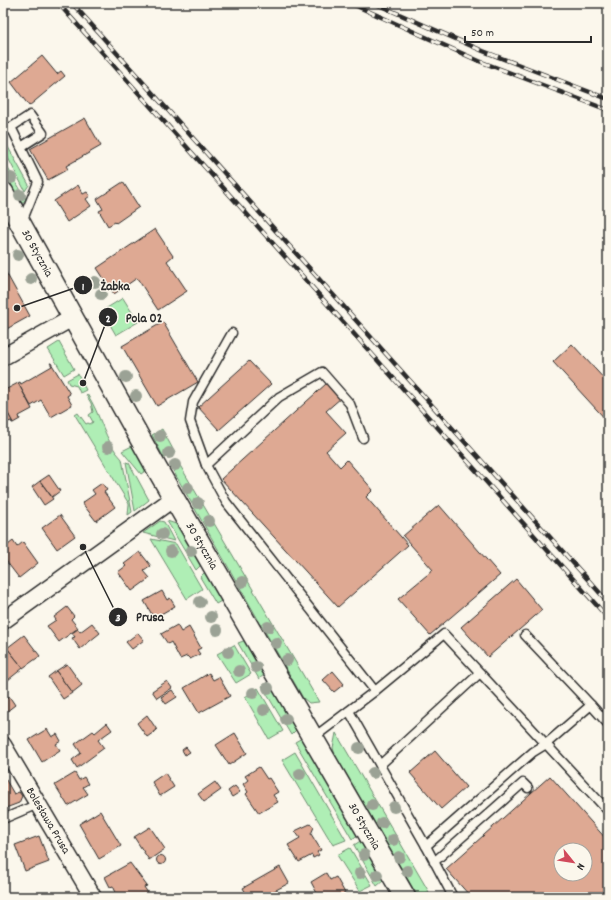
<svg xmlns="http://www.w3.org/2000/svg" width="611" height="900" font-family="Dekko,sans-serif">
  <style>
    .green { fill: #afeeb5; stroke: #6d8c70 }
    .building { fill: #dea993; stroke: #2b2b2b; fill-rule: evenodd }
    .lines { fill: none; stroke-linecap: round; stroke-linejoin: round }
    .service-casing { stroke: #2b2b2b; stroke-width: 11 }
    .minor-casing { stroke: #2b2b2b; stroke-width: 19 }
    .tertiary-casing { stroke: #2b2b2b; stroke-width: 23 }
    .service { stroke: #fbf7ec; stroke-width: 8 }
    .minor { stroke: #fbf7ec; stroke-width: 16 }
    .tertiary { stroke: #fbf7ec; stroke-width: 20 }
    .rail-casing { stroke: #2b2b2b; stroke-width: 4.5 }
    .rail { stroke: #fbf7ec; stroke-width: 3; stroke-dasharray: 9; stroke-linecap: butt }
    .tree { fill: #9ba295 }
    .labels { text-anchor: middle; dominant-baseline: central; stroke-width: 3; stroke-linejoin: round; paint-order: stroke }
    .street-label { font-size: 12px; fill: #2b2b2b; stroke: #fbf7ec }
    .leader { fill: none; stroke: #2b2b2b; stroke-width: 1.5 }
    .callout-dot { fill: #2b2b2b; stroke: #fbf7ec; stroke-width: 1.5 }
    .mark-label { font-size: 12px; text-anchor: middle; font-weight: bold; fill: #fff }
    .callout-label { font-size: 13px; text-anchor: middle; font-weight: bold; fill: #2b2b2b; stroke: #fbf7ec; stroke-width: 3; stroke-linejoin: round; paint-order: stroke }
  </style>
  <rect width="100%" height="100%" fill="#fbf7ec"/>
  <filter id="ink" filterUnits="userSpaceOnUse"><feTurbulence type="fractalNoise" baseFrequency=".025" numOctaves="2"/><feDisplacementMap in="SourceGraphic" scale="8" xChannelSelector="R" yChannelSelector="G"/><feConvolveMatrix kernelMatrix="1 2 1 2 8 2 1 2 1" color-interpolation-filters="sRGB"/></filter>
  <g filter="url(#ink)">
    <!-- green -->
    <g class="green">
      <polygon points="3,138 29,185 25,191 3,148"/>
      <polygon points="3,160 26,199 20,206 3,176"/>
      <polygon points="123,298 138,322 116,335 102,311"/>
      <polygon points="59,342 74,369 64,375 48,349"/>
      <polygon points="78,374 86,390 80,393 77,386 69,384 67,380"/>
      <path d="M87,394c14,20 17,47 35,65l10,53 -4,3 1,-11 -54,-89 3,-2 8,11 2,-1 2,1 3,-2 -4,-7 4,-3 -2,-9 -5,-8z"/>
      <polygon points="162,429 175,453 164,458 152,435"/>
      <polygon points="134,445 148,469 141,474 122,451"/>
      <polygon points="126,462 129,463 149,500 135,511"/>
      <polygon points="178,462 319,702 309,703 303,698 171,467"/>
      <polygon points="160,521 164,522 174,541 143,533"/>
      <polygon points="167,521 179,525 202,564 196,570"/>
      <polygon points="151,539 176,544 202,589 187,599"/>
      <polygon points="206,571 223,600 216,604 200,577"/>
      <polygon points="246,640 265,674 259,679 238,643"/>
      <polygon points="234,645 251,674 236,683 217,654"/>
      <polygon points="270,682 297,729 291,735 262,686"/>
      <polygon points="258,688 283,731 269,739 245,697"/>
      <polygon points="336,733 429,892 422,897 418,897 335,755 333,748"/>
      <polygon points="302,738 358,835 352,839 295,742"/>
      <polygon points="295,752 346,840 333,845 282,760"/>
      <polygon points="362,840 384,880 377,886 354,845"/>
      <polygon points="350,848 372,885 360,891 337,855"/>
    </g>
    <!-- building -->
    <g class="building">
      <polygon points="42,56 57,74 61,71 65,76 29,106 11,82"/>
      <polygon points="85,118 101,146 66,166 68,169 48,180 30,149"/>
      <polygon points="123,182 139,207 116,223 115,222 108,226 99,211 103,209 97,199"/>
      <polygon points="78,185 83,194 87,192 90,196 86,199 91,206 67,222 54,201"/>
      <polygon points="155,229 173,256 167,261 187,291 158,310 137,278 114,294 97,268"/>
      <polygon points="3,267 30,316 3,331"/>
      <polygon points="163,322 198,382 157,406 122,346"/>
      <polygon points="572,344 608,383 608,422 553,362"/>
      <polygon points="249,361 271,384 219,430 198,407"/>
      <polygon points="50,363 51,363 70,394 67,396 72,405 51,417 41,400 31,406 18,383 20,382 21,384 52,366"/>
      <polygon points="18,383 32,409 19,416 20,419 13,423 3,404 3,391"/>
      <polygon points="327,383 341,398 326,411 346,433 326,451 340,467 347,460 373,490 366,497 408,545 338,607 221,479"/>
      <polygon points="3,404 13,423 12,423 11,421 3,424"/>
      <polygon points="49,475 60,491 52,497 40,481"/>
      <polygon points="40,481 53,499 44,505 32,487"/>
      <polygon points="102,483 107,490 104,492 115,507 96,521 82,503 95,494 92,490"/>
      <polygon points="439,505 500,575 430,635 398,599 433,570 403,536"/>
      <polygon points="60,515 75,536 57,549 42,528"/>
      <polygon points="13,541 17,547 23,542 38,563 19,578 3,557 7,554 3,549"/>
      <polygon points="140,552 151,566 144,571 150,578 132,591 118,572 126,566 124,564"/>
      <polygon points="516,579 542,610 488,657 461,627"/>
      <polygon points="162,591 167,600 170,598 175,606 154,618 144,601"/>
      <polygon points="67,607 74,616 71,619 78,628 59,642 47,626 56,620 54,617"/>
      <polygon points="92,623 100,633 80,649 72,638 75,637 72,633 78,629 80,632"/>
      <polygon points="177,625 181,632 189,627 201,648 197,650 200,654 190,659 187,656 180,659 171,642 168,644 161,634"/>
      <polygon points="138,633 144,640 132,649 126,642"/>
      <polygon points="24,635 40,656 23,668 7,648"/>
      <polygon points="7,648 23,668 3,684 3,651"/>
      <polygon points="67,664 82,685 72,693 56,671"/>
      <polygon points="56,671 72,693 63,699 48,677"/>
      <polygon points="333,671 344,684 334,692 323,680"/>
      <polygon points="209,673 213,680 219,677 230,696 199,713 184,688"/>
      <polygon points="167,681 172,688 157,698 152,691"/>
      <polygon points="172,690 177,697 166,704 161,697"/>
      <polygon points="9,696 15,705 6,712 3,707 3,701"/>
      <polygon points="147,715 157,730 147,737 137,723"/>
      <polygon points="107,723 112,730 98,740 104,748 77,768 72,760 81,753 75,744 93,731 95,733"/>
      <polygon points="47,729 52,737 57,734 61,741 56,744 60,750 42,762 29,740"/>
      <polygon points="235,733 247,753 229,765 216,745"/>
      <polygon points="186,747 190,752 185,755 182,750"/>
      <polygon points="435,751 466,787 441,809 410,773"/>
      <polygon points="259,767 267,779 269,778 278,792 273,795 278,802 259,813 246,794 248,792 243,784 248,780 245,776"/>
      <polygon points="75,773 79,780 84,777 88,784 83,787 88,794 68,806 55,785"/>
      <polygon points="165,773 174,787 160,796 152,782"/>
      <polygon points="3,775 14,794 19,792 22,796 19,803 3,809"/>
      <path d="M550,776l58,65v56h-137l-25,-28zM561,850h24v24h-24z"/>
      <polygon points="215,782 221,790 204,802 198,794"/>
      <polygon points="235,786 240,792 232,797 228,791"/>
      <polygon points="100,811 121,846 99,859 79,824"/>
      <polygon points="310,824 314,827 311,834 321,850 317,852 319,855 313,858 312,855 299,862 288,845 300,838 295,831"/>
      <polygon points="150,827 165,849 149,860 134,837"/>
      <polygon points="39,836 49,862 25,871 15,845"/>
      <circle cx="161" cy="860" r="4.5"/>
      <polygon points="130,863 147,886 144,887 148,893 140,897 118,897 113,886 110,887 105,877"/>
      <polygon points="280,867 289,883 263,897 248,897 243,888"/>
      <polygon points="326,873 330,880 336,877 345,893 342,895 343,897 319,897 311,882"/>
    </g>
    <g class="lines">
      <!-- service casing -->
      <g class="service-casing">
        <g id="service">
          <polyline points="3,124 13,131 38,182 22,222"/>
          <polyline points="10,128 30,115 43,133 21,147"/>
          <polyline points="363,438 350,404 322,372 279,397 206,465 226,502 375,691"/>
          <polyline points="206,465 190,421 193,402 232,333"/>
          <polyline points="525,635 591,705"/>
          <polyline points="349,711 426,846 453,897"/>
          <polyline points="313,738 375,691 444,634 608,811"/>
          <polyline points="380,765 480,673"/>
          <polyline points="3,819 38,804"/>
          <polyline points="426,846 533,752 546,744 591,705 608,724"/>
          <polyline points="434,862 523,783 528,788"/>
        </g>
      </g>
      <!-- minor casing -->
      <g class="minor-casing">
        <g id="minor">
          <polyline points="3,357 74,317"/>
          <polyline points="3,621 174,498"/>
          <path id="s1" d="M3,745l90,152"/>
        </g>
      </g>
      <!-- tertiary casing -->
      <g class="tertiary-casing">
        <g id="tertiary">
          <path id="s2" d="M3,192l154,277 248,428"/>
        </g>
      </g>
      <!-- service -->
      <use href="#service" class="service"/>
      <!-- minor -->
      <use href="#minor" class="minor"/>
      <!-- tertiary -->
      <use href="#tertiary" class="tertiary"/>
      <!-- rail casing -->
      <g class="rail-casing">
        <g id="rail">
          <polyline points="58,3 608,618"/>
          <polyline points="72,3 608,602"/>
          <polyline points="350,3 479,61 608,110"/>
          <polyline points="374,3 483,51 608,99"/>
        </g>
      </g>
      <!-- rail -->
      <use href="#rail" class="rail"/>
    </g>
    <!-- trees -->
    <g class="tree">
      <circle cx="11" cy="178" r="6"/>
      <circle cx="20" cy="195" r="6"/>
      <circle cx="18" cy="255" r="6"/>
      <circle cx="31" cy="279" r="6"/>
      <circle cx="95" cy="282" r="6"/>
      <circle cx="101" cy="294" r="6"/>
      <circle cx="126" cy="377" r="6"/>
      <circle cx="136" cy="396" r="6"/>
      <circle cx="160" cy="436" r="6"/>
      <circle cx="108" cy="447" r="6"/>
      <circle cx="169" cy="453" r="6"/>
      <circle cx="175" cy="465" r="6"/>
      <circle cx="188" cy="488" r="6"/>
      <circle cx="198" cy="503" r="6"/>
      <circle cx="209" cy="521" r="6"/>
      <circle cx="162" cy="534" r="6"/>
      <circle cx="171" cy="551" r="6"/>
      <circle cx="191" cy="551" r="6"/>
      <circle cx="242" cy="582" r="6"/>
      <circle cx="200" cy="602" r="6"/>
      <circle cx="211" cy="617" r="6"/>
      <circle cx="268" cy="627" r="6"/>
      <circle cx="217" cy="630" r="6"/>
      <circle cx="276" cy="643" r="6"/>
      <circle cx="228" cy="652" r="6"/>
      <circle cx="287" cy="660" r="6"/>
      <circle cx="256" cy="667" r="6"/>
      <circle cx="239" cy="671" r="6"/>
      <circle cx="268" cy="688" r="6"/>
      <circle cx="253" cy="693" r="6"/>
      <circle cx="264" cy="710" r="6"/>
      <circle cx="286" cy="719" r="6"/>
      <circle cx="359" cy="748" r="6"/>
      <circle cx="373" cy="773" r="6"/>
      <circle cx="300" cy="774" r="6"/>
      <circle cx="372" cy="805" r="6"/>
      <circle cx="394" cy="807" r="6"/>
      <circle cx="382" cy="823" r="6"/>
      <circle cx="393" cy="840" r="6"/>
      <circle cx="364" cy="855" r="6"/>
      <circle cx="399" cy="857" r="6"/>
      <circle cx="407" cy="871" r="6"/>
      <circle cx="360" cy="873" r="6"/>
      <circle cx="377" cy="875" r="6"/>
    </g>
  </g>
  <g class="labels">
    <!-- street labels -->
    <g class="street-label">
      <text stroke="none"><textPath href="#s2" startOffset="70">30 Stycznia</textPath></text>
      <text stroke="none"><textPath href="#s2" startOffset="406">30 Stycznia</textPath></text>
      <text stroke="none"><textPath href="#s1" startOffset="88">Bolesława Prusa</textPath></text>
      <text stroke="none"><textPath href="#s2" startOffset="730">30 Stycznia</textPath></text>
    </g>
  </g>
  <!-- callouts -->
  <path class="leader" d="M17 308L83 285M83 383L108 317M83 547L118 617"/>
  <g class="callout-dot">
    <circle cx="17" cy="308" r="4"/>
    <circle cx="83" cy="383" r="4"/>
    <circle cx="83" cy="547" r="4"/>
    <circle cx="83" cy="285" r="10"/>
    <circle cx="108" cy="317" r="10"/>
    <circle cx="118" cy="617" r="10"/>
  </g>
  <g class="mark-label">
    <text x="83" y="290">1</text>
    <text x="108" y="322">2</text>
    <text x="118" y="621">3</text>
  </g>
  <g class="callout-label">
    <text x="115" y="290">Żabka</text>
    <text x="144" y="322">Pola 02</text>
    <text x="150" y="621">Prusa</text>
  </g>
  <!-- margin -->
  <rect width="611" height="900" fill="none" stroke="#fbf7ec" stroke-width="16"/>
  <rect x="8" y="8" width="595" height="884" fill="none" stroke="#2b2b2b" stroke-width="1.5" filter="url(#ink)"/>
  <!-- north arrow -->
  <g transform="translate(573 862) rotate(120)"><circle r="19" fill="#fbf7ec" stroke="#a8a59f"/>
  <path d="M0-3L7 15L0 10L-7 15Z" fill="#d1495b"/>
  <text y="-6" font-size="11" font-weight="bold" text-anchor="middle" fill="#2b2b2b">N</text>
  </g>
  <!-- scale -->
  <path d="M465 36v6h126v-6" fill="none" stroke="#2b2b2b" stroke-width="2"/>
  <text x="471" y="36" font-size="12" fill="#2b2b2b" stroke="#fbf7ec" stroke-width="3" paint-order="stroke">50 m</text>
</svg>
